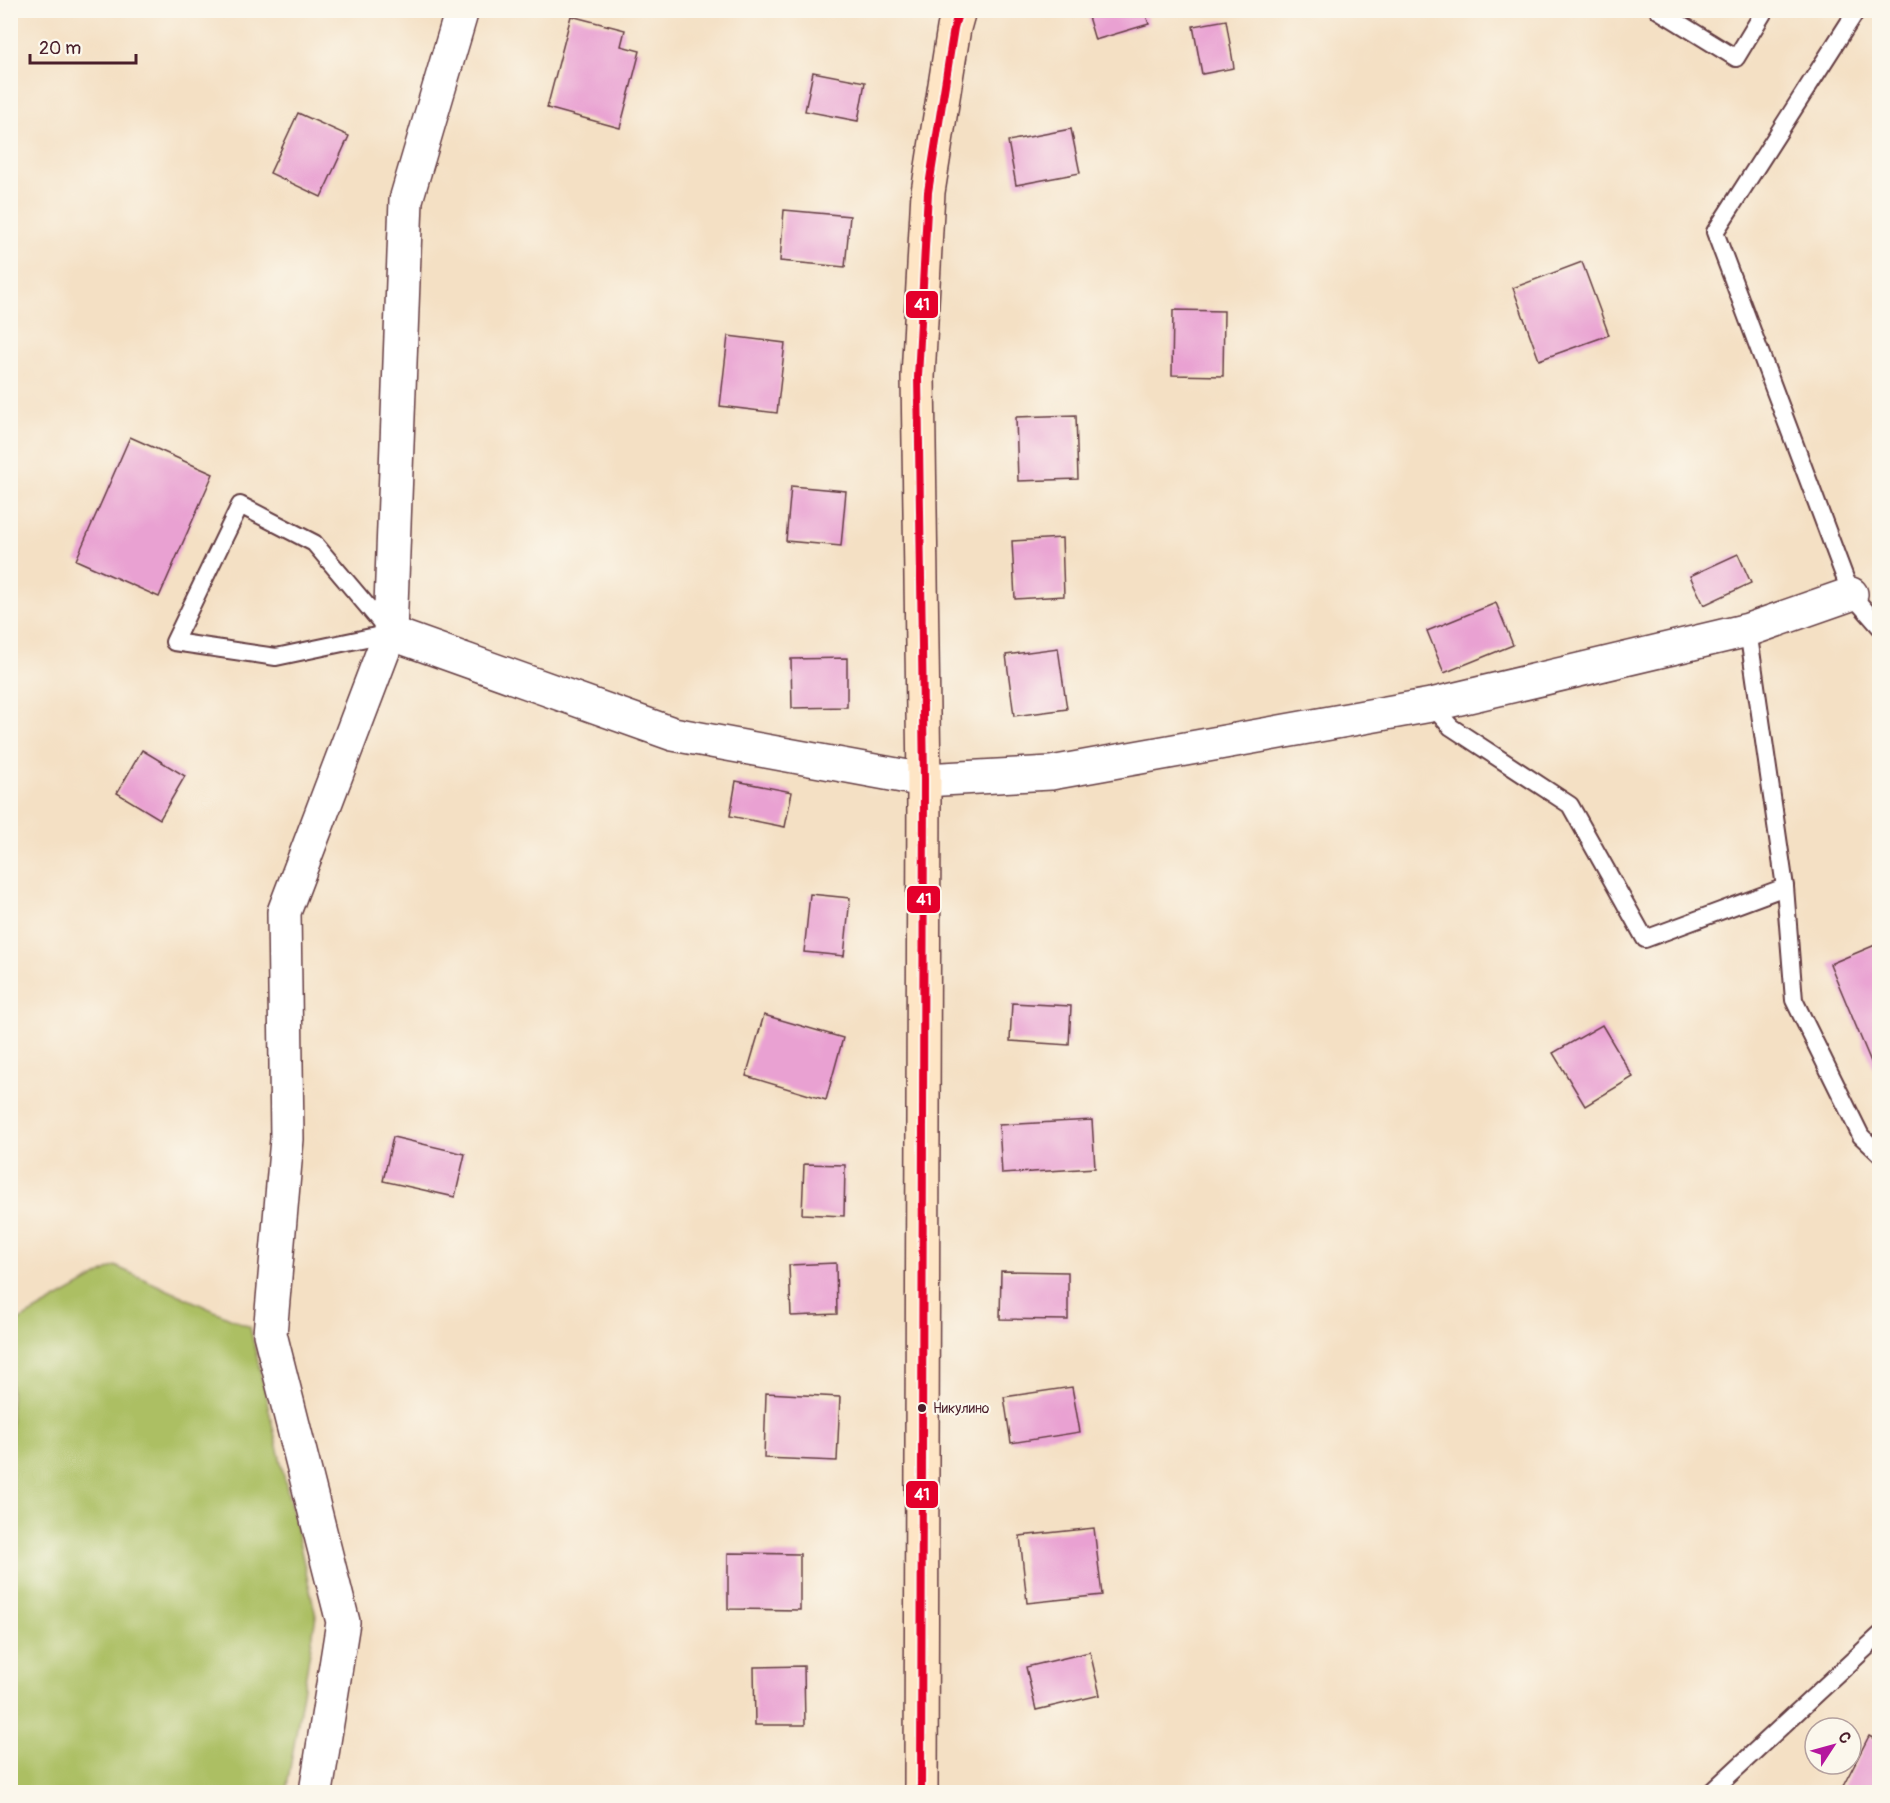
<svg xmlns="http://www.w3.org/2000/svg" width="1890" height="1803" font-family="Pangolin,sans-serif">
  <style>
    .green { fill: #acbf64; stroke: #7b6f48; stroke-width: 1.5 }
    .building { fill: #e9a1d2 }
    .lines { fill: none; stroke-linecap: round; stroke-linejoin: round }
    .service-casing { stroke: #643c42; stroke-width: 20 }
    .minor-casing { stroke: #643c42; stroke-width: 36 }
    .secondary-casing { stroke: #643c42; stroke-width: 36 }
    .service { stroke: #fff; stroke-width: 16 }
    .minor { stroke: #fff; stroke-width: 33 }
    .secondary { stroke: #fee5c5; stroke-width: 33 }
    .bus-1-casing { stroke: #fbf7ec; stroke-width: 12 }
    .bus-1 { stroke: #e4002b; stroke-width: 8 }
    .bus-dot { fill: #4a1f2b; stroke: #fbf7ec; stroke-width: 2 }
    .labels { text-anchor: middle; dominant-baseline: central; stroke-width: 4.5; stroke-linejoin: round; paint-order: stroke }
    .bus-label { font-size: 14px; fill: #4a1f2b; stroke: #fbf7ec; text-anchor: start }
    .line-badge { stroke: #fbf7ec; stroke-width: 2 }
    .badge-label { font-size: 16px; text-anchor: middle; font-weight: bold; fill: #fff }
  </style>
  <rect width="100%" height="100%" fill="#fbf7ec"/>
  <filter id="ink" filterUnits="userSpaceOnUse"><feTurbulence type="fractalNoise" baseFrequency=".0167" numOctaves="2"/><feDisplacementMap in="SourceGraphic" scale="12" xChannelSelector="R" yChannelSelector="G"/><feConvolveMatrix kernelMatrix="1 2 1 2 8 2 1 2 1" color-interpolation-filters="sRGB"/></filter>
  <filter id="wash" filterUnits="userSpaceOnUse"><feTurbulence type="fractalNoise" baseFrequency=".008" numOctaves="4" result="noise"/><feDisplacementMap in="SourceGraphic" scale="24" xChannelSelector="R" yChannelSelector="G"/><feGaussianBlur stdDeviation="1.35" result="paint"/><feColorMatrix in="noise" values="0 0 0 0 0 0 0 0 0 0 0 0 0 0 0 0 0 1.4 0 .05"/><feComposite in="paint" operator="in"/></filter>
  <g filter="url(#wash)">
    <rect width="100%" height="100%" fill="#f4e0c4"/>
    <!-- green -->
    <polygon class="green" points="115,1266 250,1327 316,1616 286,1792 11,1792 11,1325"/>
    <g id="blocks">
      <!-- building -->
      <g class="building">
        <polygon points="1086,10 1144,10 1149,24 1095,40"/>
        <polygon points="571,16 625,30 621,46 640,51 620,128 547,108"/>
        <polygon points="1226,20 1234,68 1202,74 1193,26"/>
        <polygon points="813,72 865,82 858,121 805,111"/>
        <polygon points="298,113 349,136 321,197 270,173"/>
        <polygon points="1071,129 1080,173 1016,185 1008,141"/>
        <polygon points="784,210 850,216 845,267 780,261"/>
        <polygon points="1582,262 1609,335 1539,360 1513,288"/>
        <polygon points="1173,310 1224,311 1223,376 1172,375"/>
        <polygon points="728,336 785,343 777,413 720,406"/>
        <polygon points="1076,415 1078,479 1018,481 1016,417"/>
        <polygon points="130,437 213,474 159,597 76,560"/>
        <polygon points="791,486 846,491 841,546 786,541"/>
        <polygon points="1062,538 1064,596 1015,599 1012,541"/>
        <polygon points="1738,554 1751,583 1704,605 1690,576"/>
        <polygon points="1496,603 1513,645 1444,673 1427,631"/>
        <polygon points="1058,648 1067,709 1014,716 1006,655"/>
        <polygon points="847,658 847,707 792,708 791,659"/>
        <polygon points="142,750 185,776 160,819 117,793"/>
        <polygon points="736,781 792,792 785,827 730,816"/>
        <polygon points="810,894 850,898 844,956 804,952"/>
        <polygon points="1880,943 1880,1081 1879,1081 1830,964"/>
        <polygon points="1012,1003 1071,1006 1069,1045 1010,1041"/>
        <polygon points="764,1015 843,1038 826,1100 746,1076"/>
        <polygon points="1602,1025 1633,1077 1585,1106 1553,1053"/>
        <polygon points="1092,1120 1095,1168 1002,1174 999,1125"/>
        <polygon points="393,1137 465,1154 455,1197 383,1181"/>
        <polygon points="804,1164 845,1165 844,1216 802,1214"/>
        <polygon points="836,1263 837,1314 791,1316 789,1265"/>
        <polygon points="1001,1271 1068,1272 1068,1320 1000,1319"/>
        <polygon points="1072,1387 1080,1432 1011,1443 1004,1397"/>
        <polygon points="766,1393 840,1397 837,1461 764,1458"/>
        <polygon points="1094,1528 1102,1595 1027,1603 1020,1536"/>
        <polygon points="728,1553 800,1554 800,1610 728,1609"/>
        <polygon points="1090,1652 1100,1695 1036,1710 1026,1667"/>
        <polygon points="804,1666 805,1725 755,1725 754,1667"/>
        <polygon points="1869,1736 1880,1742 1880,1792 1840,1792"/>
      </g>
    </g>
  </g>
  <g filter="url(#ink)">
    <use href="#blocks" fill-opacity="0" stroke="#643c42" stroke-width="1.5"/>
    <g class="lines">
      <!-- service casing -->
      <g class="service-casing">
        <g id="service">
          <polyline points="1658,10 1736,58 1765,10"/>
          <polyline points="1857,10 1715,232 1851,594 1880,627"/>
          <polygon points="240,505 314,543 390,633 276,657 174,642"/>
          <polyline points="1748,630 1785,887 1794,1000 1861,1136 1880,1154"/>
          <polyline points="1431,705 1451,727 1570,805 1645,939 1785,887"/>
          <polyline points="1711,1792 1880,1635"/>
        </g>
      </g>
      <!-- minor casing -->
      <g class="minor-casing">
        <g id="minor">
          <polyline points="390,633 673,734 924,780 1051,773 1431,705 1748,630 1851,594"/>
          <polyline points="316,1792 343,1622 270,1334 287,1139 284,912 390,633 406,200 462,10"/>
        </g>
      </g>
      <!-- secondary casing -->
      <g class="secondary-casing">
        <polyline id="secondary" points="921,1792 924,780 918,377 928,192 954,28 959,10"/>
      </g>
      <!-- service -->
      <use href="#service" class="service"/>
      <!-- minor -->
      <use href="#minor" class="minor"/>
      <!-- secondary -->
      <use href="#secondary" class="secondary"/>
      <!-- bus-1 casing -->
      <g class="bus-1-casing">
        <polyline id="bus-1" points="921,1792 924,780 918,377 928,192 954,28 959,10"/>
      </g>
      <!-- bus-1 -->
      <use href="#bus-1" class="bus-1"/>
    </g>
  </g>
  <!-- markers -->
  <circle class="bus-dot" cx="922" cy="1408" r="5"/>
  <g class="labels">
    <!-- bus labels -->
    <g class="bus-label">
      <text x="933" y="1408">Никулино</text>
    </g>
  </g>
  <g class="line-badge">
    <rect x="905" y="290" width="34" height="29" rx="6" fill="#e4002b"/>
    <rect x="906" y="885" width="35" height="29" rx="6" fill="#e4002b"/>
    <rect x="905" y="1480" width="34" height="29" rx="6" fill="#e4002b"/>
  </g>
  <g class="badge-label">
    <text x="922" y="310">41</text>
    <text x="924" y="905">41</text>
    <text x="922" y="1500">41</text>
  </g>
  <!-- margin -->
  <rect width="1890" height="1803" fill="none" stroke="#fbf7ec" stroke-width="36"/>
  <!-- north arrow -->
  <g transform="translate(1833 1746) rotate(54)"><circle r="28" fill="#fbf7ec" stroke="#b4a19f" stroke-width="1.5"/>
  <path d="M0-4.5L10 22L0 15L-10 22Z" fill="#b5179e"/>
  <text y="-9" font-size="16" font-weight="bold" text-anchor="middle" fill="#4a1f2b">С</text>
  </g>
  <!-- scale -->
  <path d="M30 54v9h106v-9" fill="none" stroke="#4a1f2b" stroke-width="3"/>
  <text x="39" y="54" font-size="18" fill="#4a1f2b" stroke="#fbf7ec" stroke-width="4.5" paint-order="stroke">20 m</text>
</svg>
